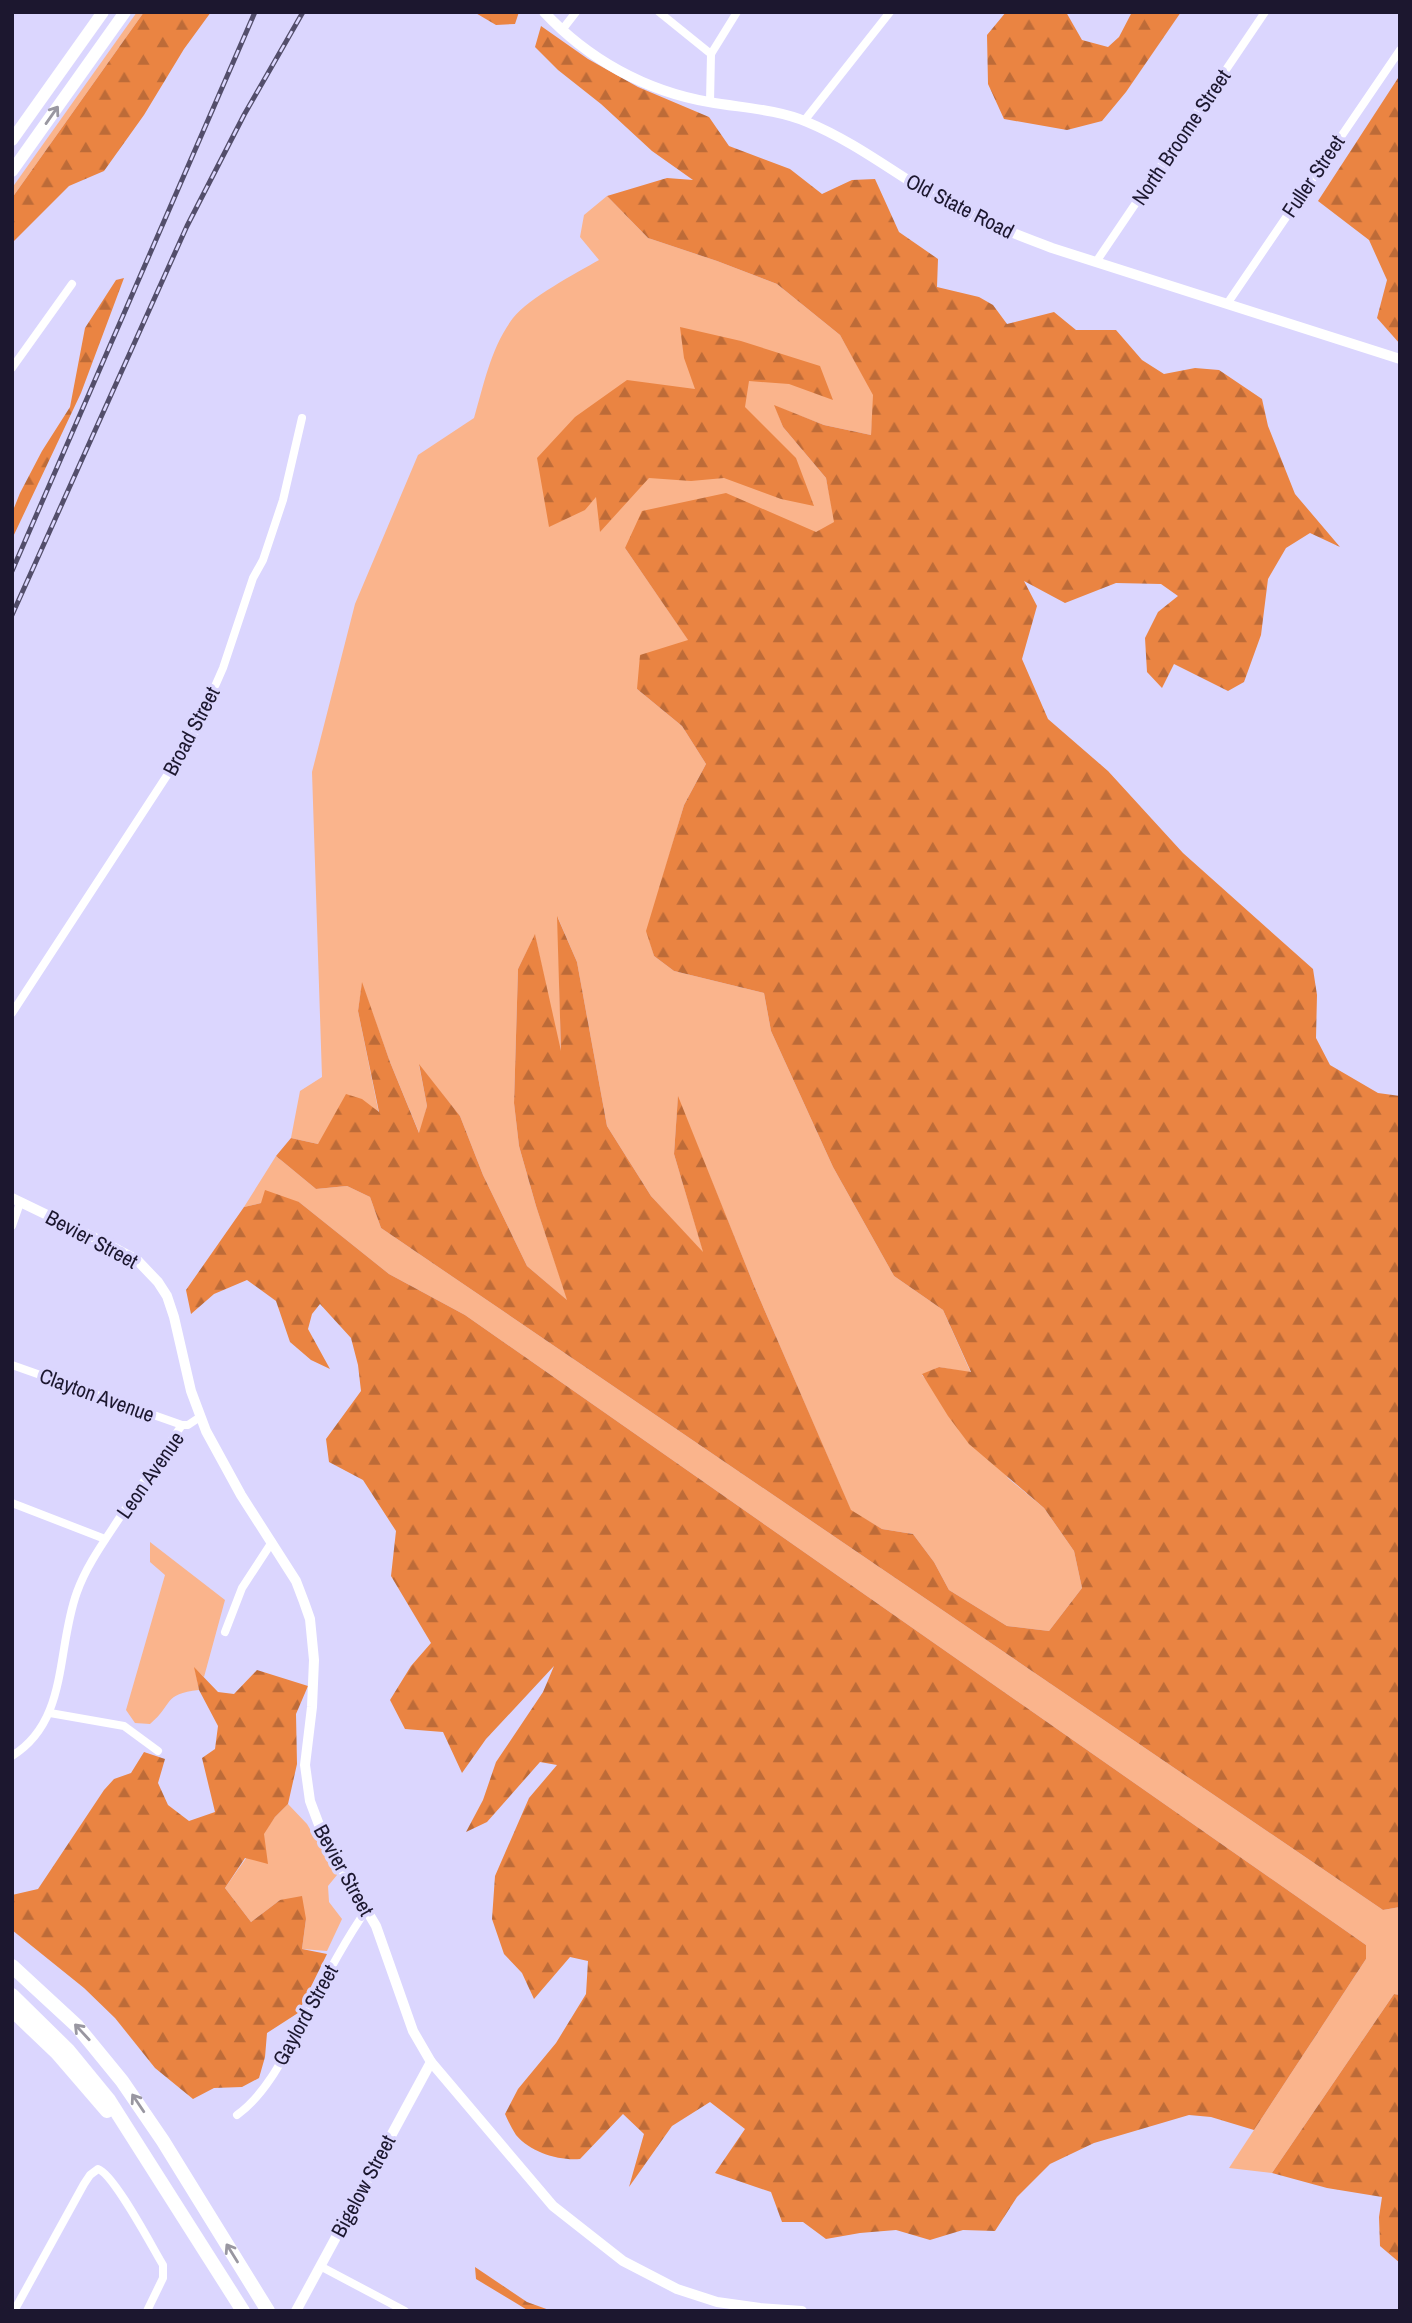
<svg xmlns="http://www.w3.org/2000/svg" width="1412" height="2323" font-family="'Archivo Narrow',sans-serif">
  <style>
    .grass { fill: #fab48c }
    .forest { fill: url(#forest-firs) }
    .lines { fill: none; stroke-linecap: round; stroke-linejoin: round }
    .street { stroke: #fff; stroke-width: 8 }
    .secondary { stroke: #fff; stroke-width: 10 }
    .primary { stroke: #fff; stroke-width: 12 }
    .highway { stroke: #fff; stroke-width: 14 }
    .rail-casing { stroke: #534e6b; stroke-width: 5 }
    .rail { stroke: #dbd6fe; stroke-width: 2.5; stroke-dasharray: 8; stroke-linecap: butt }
    .oneway { stroke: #9997a1 }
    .labels { text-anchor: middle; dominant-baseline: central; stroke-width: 7; stroke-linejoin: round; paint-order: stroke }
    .street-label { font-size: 21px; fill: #1c172f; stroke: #dbd6fe }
  </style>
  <defs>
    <pattern id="forest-firs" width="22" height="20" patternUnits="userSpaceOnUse" patternTransform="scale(1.75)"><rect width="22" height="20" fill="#ea8442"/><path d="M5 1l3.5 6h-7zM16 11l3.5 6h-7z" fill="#bd6b38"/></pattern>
  </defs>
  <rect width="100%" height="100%" fill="#dbd6fe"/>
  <!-- grass -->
  <g class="grass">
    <polygon points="137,12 144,12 12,198 12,188"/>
    <path d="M607,196l41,42 69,23 60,23 63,51 34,60 -3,40 -47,-10 -49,-19 8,21 43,51 9,44 -19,11 -44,-18 -147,33 64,93 -52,48 45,37 24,38 -22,41 -37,126 7,25 20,15 90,22 7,38 62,136 61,109 49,34 28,63 -32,-6 -17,8 87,104 35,29 30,43 8,37 -33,43 -42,-5 -58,-36 -15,-28 -21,-28 -31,-5 -31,-18 -96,-223 -77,-190 -4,56 30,100 -53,-58 -44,-70 -30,-164 -19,-44 3,139 -26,-122 -17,34 -4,134 5,43 17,60 32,95 -41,-35 -44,-91 -23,-59 -41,-51 8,41 -7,29 -30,-73 -28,-78 -4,27 21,103 -61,30 -27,-6 9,-47 22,-14 -10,-305 43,-168 63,-149 56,-37c10,-34 17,-71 39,-100 16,-20 63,-45 86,-58l-19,-23 4,-22z"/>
    <polygon points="276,1156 316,1189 347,1186 370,1197 381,1228 1383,1910 1400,1907 1400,1995 1394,1994 1272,2173 1229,2168 1366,1959 1366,1945 465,1315 389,1274 299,1202 261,1203 244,1207"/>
    <path d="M150,1542l75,58 -21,77 -9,-8 4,21c-37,4 -25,14 -49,34l-15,-1 -9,-13 39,-135 -15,-13z"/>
    <polygon points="288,1804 307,1824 337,1875 328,1886 329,1902 342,1919 327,1951 302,1949 306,1919 280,1900 251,1922 225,1888 275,1817"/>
  </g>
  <!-- forest -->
  <g class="forest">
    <polygon points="144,12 211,12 184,49 144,115 104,171 69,186 12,243 12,198"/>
    <polygon points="474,12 519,12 515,24 496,25"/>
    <polygon points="1006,12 1066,12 1082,40 1108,47 1119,37 1132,12 1181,12 1126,92 1102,121 1067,130 1004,119 988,84 987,35"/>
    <polygon points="541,26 588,59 638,87 709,117 729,146 790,169 822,194 852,180 875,179 899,232 938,259 937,287 979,297 993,305 1007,324 1054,312 1076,330 1116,330 1142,360 1164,374 1195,368 1219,370 1262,399 1268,426 1295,494 1340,547 1310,533 1286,548 1268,579 1261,635 1244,682 1228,691 1174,664 1162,688 1147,672 1145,638 1158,612 1178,596 1161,584 1116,583 1065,603 1024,581 1037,606 1022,659 1048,719 1108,771 1183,853 1313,969 1317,995 1316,1038 1330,1065 1378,1093 1400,1096 1400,1907 1383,1910 381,1228 370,1197 347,1186 316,1189 276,1156 291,1138 318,1144 346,1094 362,1099 379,1112 358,1011 362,982 390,1062 419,1133 427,1106 419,1064 460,1116 483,1175 527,1266 567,1300 536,1206 519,1146 514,1103 518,969 535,934 561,1051 557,916 577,962 607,1126 651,1196 703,1252 674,1154 678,1096 755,1288 851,1510 882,1529 913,1534 934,1562 949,1590 1007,1626 1049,1631 1082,1588 1074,1551 1044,1508 969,1444 948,1416 922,1374 939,1367 971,1372 943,1310 894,1276 833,1167 771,1031 764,993 674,971 654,956 646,931 684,805 706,764 682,726 637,689 640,655 688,640 625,548 642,511 726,493 816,532 834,522 826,478 783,427 774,405 824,425 871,435 873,395 840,335 777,284 717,261 648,238 607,196 667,178 693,180 652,151 601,104 558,70 535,47"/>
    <polygon points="1400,75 1400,344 1377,318 1387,280 1369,240 1318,201"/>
    <polygon points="124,278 81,393 12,539 12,513 20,493 42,451 70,407 85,328 116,280"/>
    <polygon points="680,327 741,341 820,366 833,400 789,384 749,381 745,407 796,458 814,506 781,499 724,478 691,481 649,478 600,532 596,497 585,510 549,527 537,458 575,417 627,380 695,389 684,358"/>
    <path d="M265,1190l34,12 90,72 76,41 901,630v14l-112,171 -43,-13 -22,-2 -95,28 -44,21 -33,33 -22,34 -32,-1 -33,10 -34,-10 -36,3 -34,6 -23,-17h-21l-11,-30 -56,-19 30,-44 -35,-27 -38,24 -43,61 15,-53 -21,-20 -43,45c-21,2 -50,-7 -64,-24 -4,-6 -8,-14 -11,-21l13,-25 38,-46 30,-49 2,-33 -18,-4 -36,42 -12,-26 -18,-19 -12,-35 3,-43 34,-78 28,-33 -17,-3 -53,60 -21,10 17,-32 13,-38 47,-70 11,-26 -68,73 -24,34 -19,-41 -38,-3 -15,-29 21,-34 20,-23 -40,-67 5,-45 -33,-51 -34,-18 -3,-23 35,-48 -3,-26 -7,-27 -31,-34 -8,10 -4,15 22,40 -19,-9 -21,-18 -14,-41 -29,-21 -33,14 -23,20 -5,-24 58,-83 17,-4z"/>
    <polygon points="194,1667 218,1692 234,1694 257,1670 308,1686 296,1714 297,1764 288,1804 275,1817 264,1834 268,1864 245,1858 225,1888 251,1922 280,1900 302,1896 306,1919 302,1949 327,1954 298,2013 267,2033 265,2057 259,2078 242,2087 214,2088 193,2099 155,2068 115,2018 84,1988 12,1930 12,1895 38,1889 104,1790 114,1779 131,1773 144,1752 165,1759 158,1783 168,1805 189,1821 215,1812 202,1758 215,1749 218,1726 199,1690"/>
    <polygon points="1394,1994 1400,1995 1400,2263 1380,2246 1379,2217 1382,2197 1327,2188 1272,2173"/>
    <polygon points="475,2267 527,2302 552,2311 529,2311 476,2279"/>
  </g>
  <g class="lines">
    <!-- street -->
    <g class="street">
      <polyline points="659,12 711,54"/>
      <polyline points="562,30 576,12"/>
      <polyline points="710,102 711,54 737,12"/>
      <polyline points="804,121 890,12"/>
      <polyline points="1096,262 1265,12"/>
      <polyline points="1227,304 1400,50"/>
      <polyline points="12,368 72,284"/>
      <polyline points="12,1013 194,734 223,668 253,578 263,560 283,500 302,418"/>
      <polyline points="12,1226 20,1203"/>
      <polyline points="12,1365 182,1425"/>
      <polyline points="12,1503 105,1539"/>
      <polyline points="225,1632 242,1588 272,1542"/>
      <polyline points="50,1713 124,1726 158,1751"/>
      <path d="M12,1756c57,-35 44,-107 65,-164 10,-28 29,-53 45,-78 20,-30 40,-60 60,-89h6l12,-8"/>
      <path d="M237,2115c33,-24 51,-67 70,-102 19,-36 37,-71 60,-104"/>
      <polyline points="320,2266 405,2311"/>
      <path d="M14,2311l70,-127 6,-9 8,-6c16,5 54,78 65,96v13l-16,33"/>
    </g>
    <!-- secondary -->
    <g class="secondary">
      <path d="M544,12c44,47 101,79 165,90 33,6 67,7 98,20 46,19 86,50 128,75 38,21 77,36 117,51l348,111"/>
      <polyline points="12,1198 101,1241 137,1260 158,1282 167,1296 174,1317 191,1391 206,1431 241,1495 296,1581 304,1602 310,1619 314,1660 312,1707 305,1765 310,1801 324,1838 376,1926 413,2031 431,2062 553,2206 623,2261 677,2289 717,2302 760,2308 802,2311"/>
      <polyline points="296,2311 431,2062"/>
    </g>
    <!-- primary -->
    <g class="primary">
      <polyline points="12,140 103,12"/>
      <polyline points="12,171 125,12"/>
    </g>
    <!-- highway -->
    <g class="highway">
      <polyline points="12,1966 77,2026 122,2081 163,2141 268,2311"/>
      <polyline points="12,1995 68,2050 109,2100 243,2311"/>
      <polyline points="12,2010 57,2053 107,2111"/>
    </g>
    <!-- rail casing -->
    <g class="rail-casing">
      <g id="rail">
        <polyline points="12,571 255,12"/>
        <polyline points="12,615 187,226 244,115 303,12"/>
      </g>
    </g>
    <!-- rail -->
    <use href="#rail" class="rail"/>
  </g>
  <!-- one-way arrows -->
  <defs><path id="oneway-shaft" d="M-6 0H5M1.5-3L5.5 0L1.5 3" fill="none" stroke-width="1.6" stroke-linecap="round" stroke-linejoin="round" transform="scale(1.75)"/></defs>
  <g class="oneway">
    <use href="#oneway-shaft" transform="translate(52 115) rotate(-55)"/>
    <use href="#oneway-shaft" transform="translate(82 2032) rotate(-133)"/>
    <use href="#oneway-shaft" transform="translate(138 2103) rotate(-124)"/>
    <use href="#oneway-shaft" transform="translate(232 2253) rotate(-122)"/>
  </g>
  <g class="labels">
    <!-- street labels -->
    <g class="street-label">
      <text transform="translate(1181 137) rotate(-56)">North Broome Street</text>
      <text transform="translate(1313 176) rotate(-56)">Fuller Street</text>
      <text transform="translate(960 206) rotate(27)">Old State Road</text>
      <text transform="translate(191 731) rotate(-62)">Broad Street</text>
      <text transform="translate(92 1239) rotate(28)">Bevier Street</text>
      <text transform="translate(97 1395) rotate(20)">Clayton Avenue</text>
      <text transform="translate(150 1475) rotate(-55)">Leon Avenue</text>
      <text transform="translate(344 1870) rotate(61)">Bevier Street</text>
      <text transform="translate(305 2015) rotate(-61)">Gaylord Street</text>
      <text transform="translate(363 2186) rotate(-62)">Bigelow Street</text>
    </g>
  </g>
  <!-- border -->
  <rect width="1412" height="2323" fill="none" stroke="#1c172f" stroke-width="28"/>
</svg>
